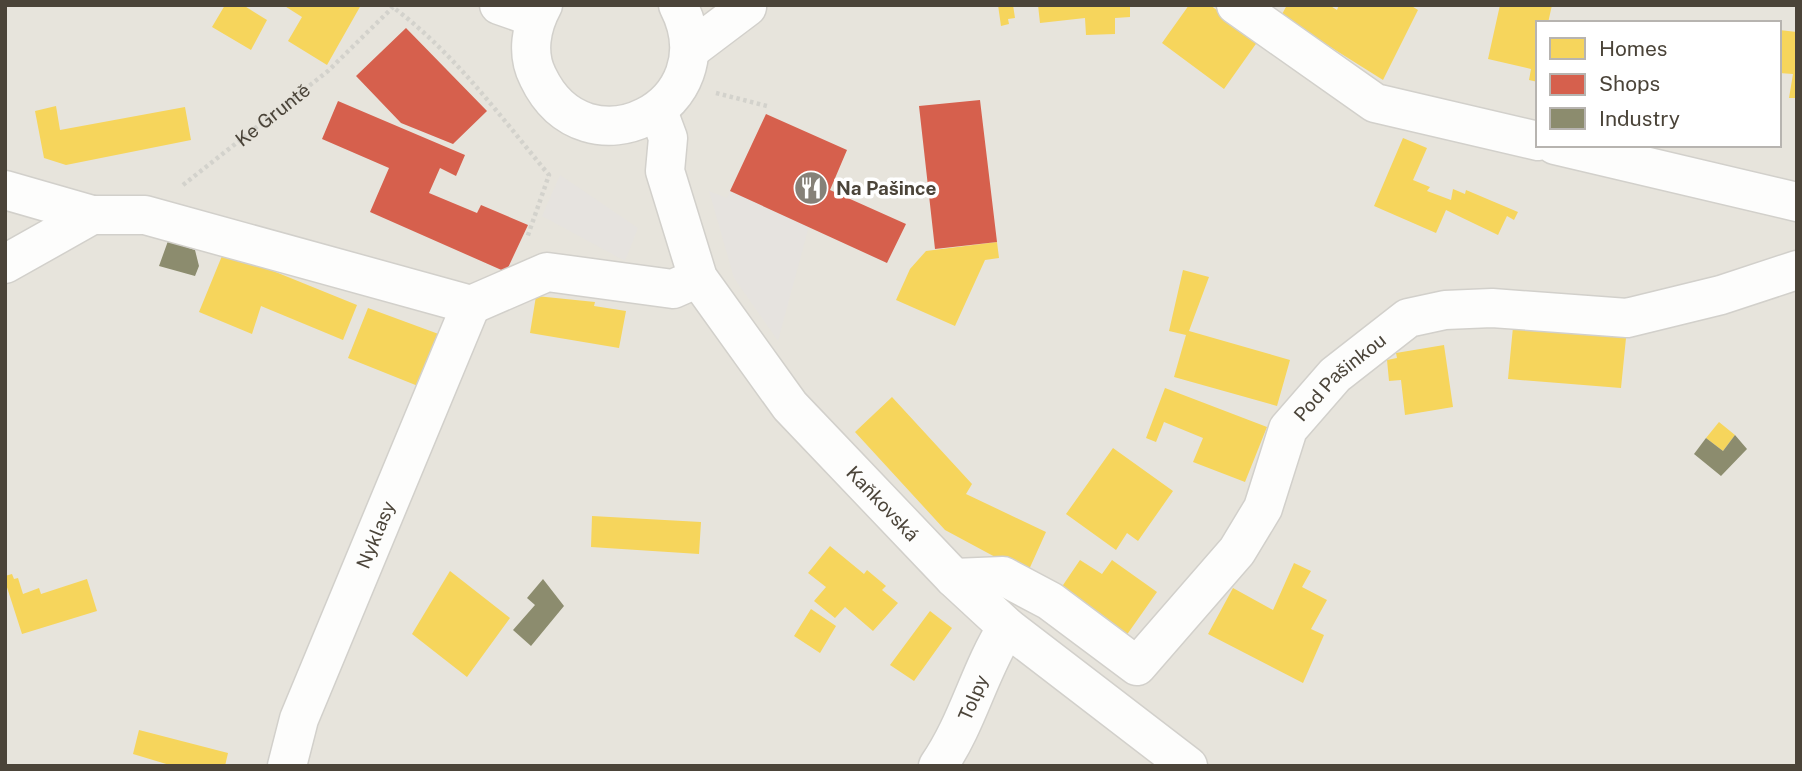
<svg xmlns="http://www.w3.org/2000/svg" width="1802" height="771" font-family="'Public Sans',sans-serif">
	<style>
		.residential { fill: #e7e4dc; fill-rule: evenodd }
		.parking { fill: #e6e3df }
		.homes { fill: #f6d55c }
		.shops { fill: #d6604d }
		.industry { fill: #8c8c6e }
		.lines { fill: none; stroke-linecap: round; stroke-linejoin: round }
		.minor-casing { stroke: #d2d0cb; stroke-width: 41 }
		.path { stroke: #d3d2cc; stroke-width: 4.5; stroke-dasharray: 3.5 3.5; stroke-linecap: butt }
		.minor { stroke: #fdfdfc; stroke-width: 38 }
		.labels { text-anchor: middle; stroke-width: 7; stroke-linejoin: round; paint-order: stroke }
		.street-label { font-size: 19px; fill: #4b4439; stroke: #fff }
		.poi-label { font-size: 19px; font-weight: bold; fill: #4b4439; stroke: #fff; text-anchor: start }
	</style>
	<rect width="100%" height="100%" fill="#f4f2ee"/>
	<!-- residential -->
	<path class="residential" d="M 5,5 L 1797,5 L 1797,766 L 5,766 ZM 1538,23 L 1779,23 L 1779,145 L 1538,145 Z"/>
	<!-- parking -->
	<path class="parking" d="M 560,175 L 638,228 L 625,261 L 542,216 Z
		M 709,191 L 727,198 L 730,191 L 809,226 L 778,341 L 734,278 Z"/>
	<!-- homes -->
	<path class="homes" d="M 225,5 L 243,5 L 267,20 L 251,50 L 212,27 Z
		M 283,5 L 361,5 L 327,65 L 288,41 L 302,17 Z
		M 998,5 L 1013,5 L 1015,18 L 1008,19 L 1009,24 L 1001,26 Z
		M 1038,5 L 1130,5 L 1130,17 L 1115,18 L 1115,34 L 1086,35 L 1085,18 L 1040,23 Z
		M 1189,5 L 1210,5 L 1258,41 L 1224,89 L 1162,43 Z
		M 1287,5 L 1329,5 L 1337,10 L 1339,5 L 1410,5 L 1418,10 L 1383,80 L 1281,16 Z
		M 1500,5 L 1552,5 L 1548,23 L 1538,23 L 1538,82 L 1529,80 L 1531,69 L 1488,59 Z
		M 1779,30 L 1797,32 L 1797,98 L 1789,98 L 1793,74 L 1779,73 Z
		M 56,106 L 60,130 L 185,107 L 191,140 L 66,165 L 44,158 L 35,111 Z
		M 1403,138 L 1427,148 L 1413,180 L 1430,187 L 1427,191 L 1451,200 L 1453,189 L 1465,194 L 1466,190 L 1518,212 L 1514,220 L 1507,216 L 1498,235 L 1446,210 L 1436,233 L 1374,206 Z
		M 997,242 L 999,258 L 985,260 L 955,326 L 896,300 L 910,269 L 926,251 Z
		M 224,251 L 357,305 L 343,340 L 261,306 L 252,334 L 199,312 Z
		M 1183,270 L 1209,277 L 1189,331 L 1290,360 L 1277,406 L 1174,377 L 1186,335 L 1169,331 Z
		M 536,296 L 595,302 L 594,306 L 626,311 L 619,348 L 530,333 Z
		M 368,308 L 444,336 L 423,388 L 348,358 Z
		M 1513,327 L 1626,338 L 1621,388 L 1508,379 Z
		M 1444,345 L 1453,407 L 1405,415 L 1401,380 L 1389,381 L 1387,360 L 1397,358 L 1396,353 Z
		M 1165,388 L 1267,427 L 1245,482 L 1193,462 L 1203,438 L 1164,422 L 1156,442 L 1146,438 Z
		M 892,397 L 972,484 L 966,494 L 1046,532 L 1027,574 L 945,530 L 855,432 Z
		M 1719,422 L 1735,435 L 1723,451 L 1706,438 Z
		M 1113,448 L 1173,491 L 1138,541 L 1127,533 L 1116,550 L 1066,514 Z
		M 592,516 L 701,522 L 699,554 L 591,547 Z
		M 830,546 L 864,574 L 867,570 L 886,586 L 882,590 L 898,603 L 873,631 L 845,607 L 835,618 L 814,601 L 826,587 L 808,573 Z
		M 1080,560 L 1102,574 L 1112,560 L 1157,592 L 1126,636 L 1059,591 Z
		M 1294,563 L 1311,571 L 1302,587 L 1327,600 L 1311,629 L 1324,635 L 1303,683 L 1208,634 L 1233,588 L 1273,610 Z
		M 450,571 L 510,618 L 467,677 L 412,634 Z
		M 12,574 L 14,579 L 18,578 L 23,594 L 39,588 L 41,594 L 87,579 L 97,611 L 22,634 L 5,581 L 5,576 Z
		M 811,609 L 836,626 L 820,653 L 794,636 Z
		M 930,611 L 952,628 L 914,681 L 890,665 Z
		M 139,730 L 228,753 L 225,766 L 173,766 L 133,754 Z"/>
	<!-- shops -->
	<path class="shops" d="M 406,28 L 487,111 L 453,144 L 401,123 L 356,76 Z
		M 980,100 L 997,242 L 935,249 L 919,106 Z
		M 338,101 L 465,155 L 456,176 L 440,168 L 429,193 L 477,213 L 481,205 L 528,225 L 506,272 L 370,212 L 389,168 L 322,139 Z
		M 766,114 L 847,150 L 830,190 L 906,224 L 887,263 L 730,191 Z"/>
	<!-- industry -->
	<path class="industry" d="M 168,241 L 195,250 L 199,266 L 195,276 L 159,266 Z
		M 1735,435 L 1747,449 L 1721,476 L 1694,454 L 1706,438 L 1723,451 Z
		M 543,579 L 564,606 L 531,646 L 513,630 L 535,605 L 527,598 Z"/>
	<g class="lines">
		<!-- minor casing -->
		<g class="minor-casing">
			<g id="minor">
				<path d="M 499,5 L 536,18"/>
				<path d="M 543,5 C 531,27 526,54 538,77 C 586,178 730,106 678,5"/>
				<path d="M 1236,5 L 1375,103 L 1538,141"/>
				<path d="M 690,50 L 747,7"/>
				<path id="s2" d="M 658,111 L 668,138 L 665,171 L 698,278 L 790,406 L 954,578 L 1007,627 L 1188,766"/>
				<path d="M 1555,145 L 1797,202"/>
				<path d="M 5,190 L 92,215"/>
				<path d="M 5,264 L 92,215 L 145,215 L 471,305 L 547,272 L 673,289 L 698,278"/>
				<path id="s3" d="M 954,578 L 1003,576 L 1050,601 L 1137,666 L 1237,551 L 1263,508 L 1288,429 L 1335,375 L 1408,318 L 1445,310 L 1492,308 L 1627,318 L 1721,295 L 1797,270"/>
				<path id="s4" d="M 287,766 L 299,719 L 471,305"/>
				<path id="s5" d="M 938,766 C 968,723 979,671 1007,627"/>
			</g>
		</g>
		<!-- path -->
		<g class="path">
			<path d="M 390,5 C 453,51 500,116 549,175 L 527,238"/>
			<path d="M 716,93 L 767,106"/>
			<path id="s1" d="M 183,185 L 328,71 L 393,7"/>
		</g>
		<!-- minor -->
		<use href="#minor" class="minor"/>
	</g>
	<!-- icons -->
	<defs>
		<g id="restaurant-disc" transform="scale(1.75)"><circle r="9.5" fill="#868178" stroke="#fff"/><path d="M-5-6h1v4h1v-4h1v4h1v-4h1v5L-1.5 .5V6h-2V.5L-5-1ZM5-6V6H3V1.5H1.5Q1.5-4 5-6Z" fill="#fff"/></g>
	</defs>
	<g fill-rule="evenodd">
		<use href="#restaurant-disc" x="811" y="188"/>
	</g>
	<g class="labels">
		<!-- street labels -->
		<g class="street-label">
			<text dy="7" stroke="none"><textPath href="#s1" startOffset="114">Ke Gruntě</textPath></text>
			<text dy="7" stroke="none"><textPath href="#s3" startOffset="570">Pod Pašinkou</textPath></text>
			<text dy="7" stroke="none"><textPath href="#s2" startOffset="466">Kaňkovská</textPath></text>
			<text dy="7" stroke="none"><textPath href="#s4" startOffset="248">Nyklasy</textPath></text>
			<text dy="7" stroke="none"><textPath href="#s5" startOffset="77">Tolpy</textPath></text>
		</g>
		<!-- poi labels -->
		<g class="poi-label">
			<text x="836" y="195">Na Pašince</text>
		</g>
	</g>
	<!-- border -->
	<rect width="1802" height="771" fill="none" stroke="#4b4439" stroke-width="14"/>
	<!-- legend -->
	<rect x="1536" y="21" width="245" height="126" fill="#ffffff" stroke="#b7b4b0" stroke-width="2"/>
	<rect x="1550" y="38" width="35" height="21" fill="#f6d55c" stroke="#b7b4b0" stroke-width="2"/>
	<text x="1599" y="56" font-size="21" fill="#4b4439">Homes</text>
	<rect x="1550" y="74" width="35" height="21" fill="#d6604d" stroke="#b7b4b0" stroke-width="2"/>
	<text x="1599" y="91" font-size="21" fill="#4b4439">Shops</text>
	<rect x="1550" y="108" width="35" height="21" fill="#8c8c6e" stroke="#b7b4b0" stroke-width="2"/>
	<text x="1599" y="126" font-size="21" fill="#4b4439">Industry</text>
</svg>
